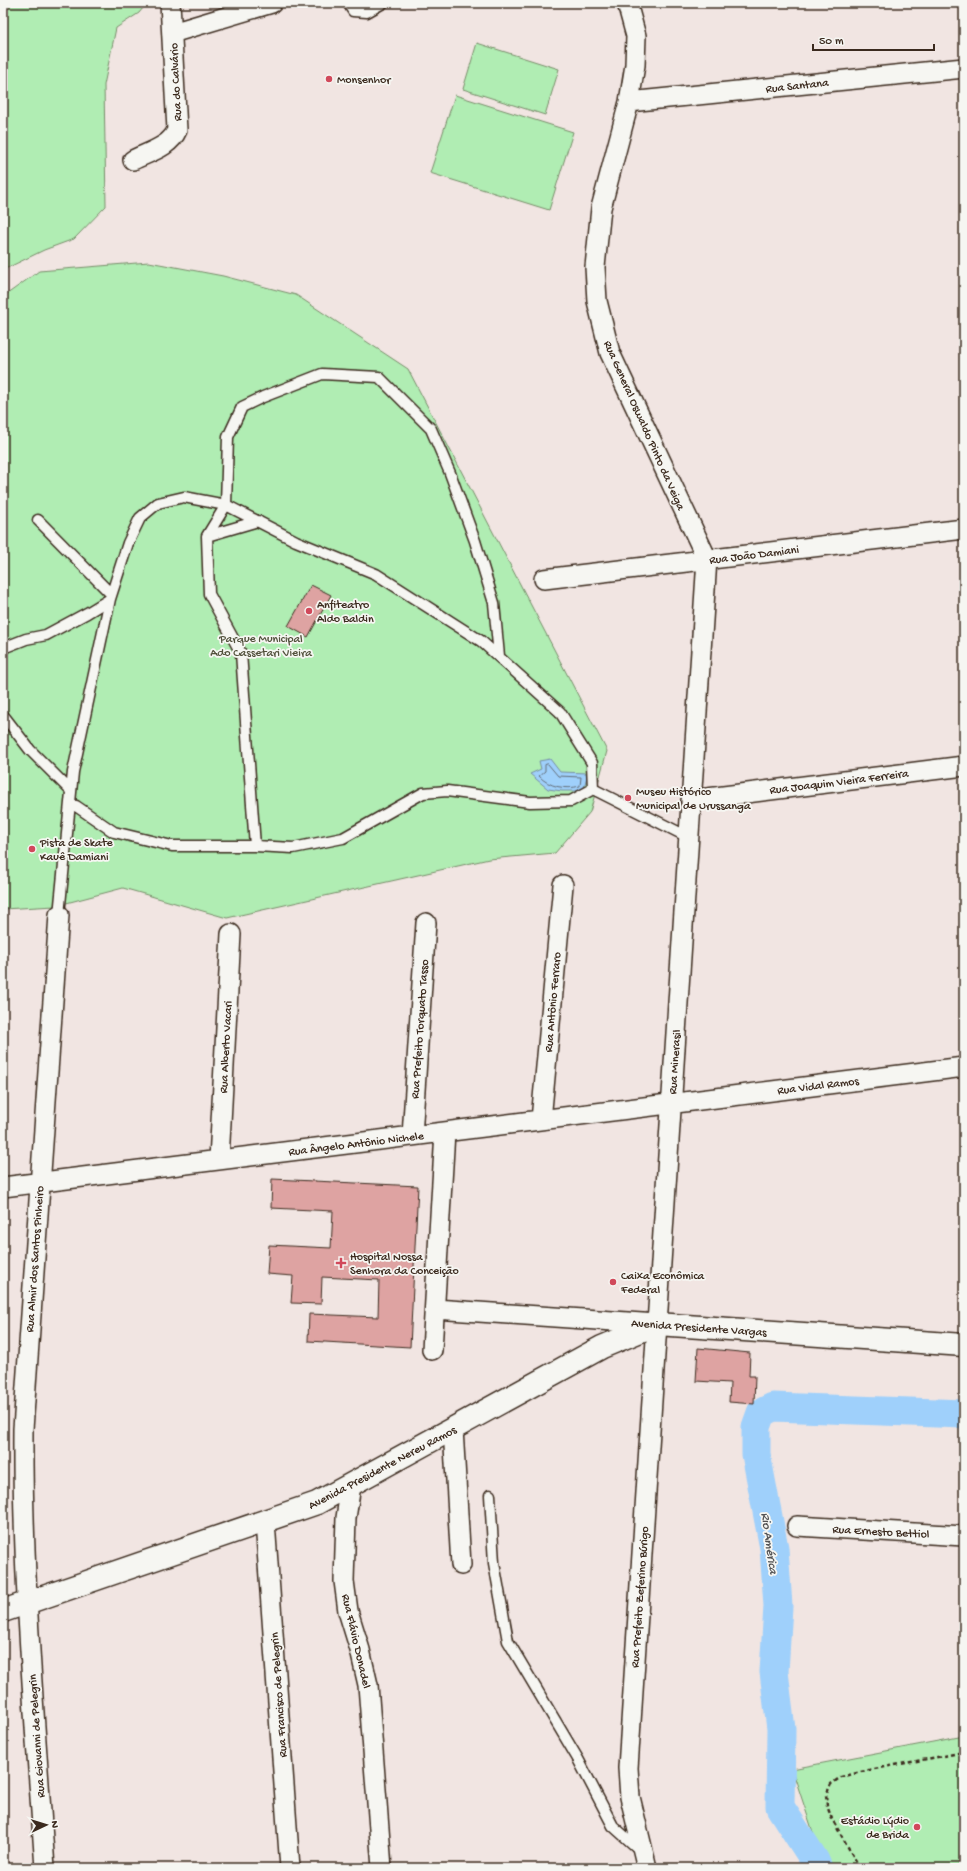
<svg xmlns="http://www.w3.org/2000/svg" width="967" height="1871" font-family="'Gochi Hand',sans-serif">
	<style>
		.green { fill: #b0edb3; stroke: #768c68 }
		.water { fill: #9fd0fb; stroke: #778ea3 }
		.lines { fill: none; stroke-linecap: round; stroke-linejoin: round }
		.shore { stroke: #636c76; stroke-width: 1 }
		.river { stroke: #9fd0fb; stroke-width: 29 }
		.building { fill: #dea3a2; stroke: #3b2a1e }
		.service-casing { stroke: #3b2a1e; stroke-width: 13 }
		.minor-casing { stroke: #3b2a1e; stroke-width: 22 }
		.tertiary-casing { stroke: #3b2a1e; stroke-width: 25 }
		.path { stroke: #3b2a1e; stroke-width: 2.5; stroke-dasharray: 4 3; stroke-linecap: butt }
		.service { stroke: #f6f6f2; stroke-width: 10 }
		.minor { stroke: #f6f6f2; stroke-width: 19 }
		.tertiary { stroke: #f6f6f2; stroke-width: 22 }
		.poi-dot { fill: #d1495b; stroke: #f6f6f2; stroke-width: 1.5 }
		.labels { text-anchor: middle; stroke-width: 3.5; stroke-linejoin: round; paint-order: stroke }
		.poi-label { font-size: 12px; fill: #3b2a1e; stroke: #f6f6f2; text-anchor: start }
		.street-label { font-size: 12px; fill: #3b2a1e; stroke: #f6f6f2 }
		.park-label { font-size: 12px; fill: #52513c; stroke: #f6f6f2 }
		.water-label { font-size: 13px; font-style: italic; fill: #545455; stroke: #f6f6f2 }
	</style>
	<rect width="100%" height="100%" fill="#f1e5e2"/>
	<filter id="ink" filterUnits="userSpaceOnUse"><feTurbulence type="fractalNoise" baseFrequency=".025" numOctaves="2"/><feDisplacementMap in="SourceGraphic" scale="8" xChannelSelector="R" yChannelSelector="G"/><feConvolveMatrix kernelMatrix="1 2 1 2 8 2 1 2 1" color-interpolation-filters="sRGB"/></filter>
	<g filter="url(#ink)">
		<!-- green -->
		<path class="green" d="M 3,3 L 147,3 L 139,13 L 116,28 L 104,85 L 106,206 L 74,239 L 44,250 L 3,270 Z
			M 477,43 L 559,69 L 545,115 L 463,89 Z
			M 455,95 L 573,132 L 549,210 L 430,173 Z
			M 149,262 L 223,276 L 296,295 L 408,369 L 607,751 L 590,812 L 555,853 L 489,859 L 227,918 L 123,888 L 55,906 L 3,909 L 3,297 L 39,271 Z
			M 964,1736 L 964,1868 L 825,1868 L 792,1769 Z"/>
		<!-- water -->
		<path class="water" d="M 550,759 L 560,772 L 588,773 L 583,791 L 562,791 L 548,789 L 530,774 L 541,769 L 539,761 Z"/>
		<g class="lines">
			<!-- shore -->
			<path class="shore" d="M 548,764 L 558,776 L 581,777 L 580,786 C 566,790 549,787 539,776 L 545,771 L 545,765 Z"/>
			<!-- river -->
			<path class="river" d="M 818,1868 L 815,1861 L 780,1807 L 781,1729 L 774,1672 L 778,1606 L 774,1548 L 756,1454 L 756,1427 L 761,1413 L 773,1407 L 964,1414"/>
		</g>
		<!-- building -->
		<path class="building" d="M 311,585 L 331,595 L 308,637 L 288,626 Z
			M 272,1179 L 418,1186 L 410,1347 L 308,1341 L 309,1314 L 378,1317 L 379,1280 L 322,1277 L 321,1304 L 291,1303 L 293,1276 L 267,1274 L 269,1245 L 331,1248 L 333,1211 L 271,1208 Z
			M 698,1348 L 750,1353 L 749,1376 L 755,1376 L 754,1404 L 729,1402 L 730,1383 L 696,1381 Z"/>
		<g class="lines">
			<!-- service casing -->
			<g class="service-casing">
				<path id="service" d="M 348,3 L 353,11 L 367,12 L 383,3
					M 38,520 L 111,594
					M 207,536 L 258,521
					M 3,648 L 26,639 L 46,635 L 87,613 L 110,599
					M 3,715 L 30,750 L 71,791
					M 70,804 L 76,806 L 114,832 L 172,846 L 255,846 L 293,848 L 343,838 L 423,793 L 447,791 L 530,802 L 571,801 L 593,789
					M 255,846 L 241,653 L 209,594 L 207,536 L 226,505 L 228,437 L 242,407 L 263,397 L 322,374 L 379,377 L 431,429 L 450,473 L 475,541 L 494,603 L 499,656
					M 59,915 L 73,772 L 110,599 L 128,543 L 140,518 L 158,503 L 184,497 L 226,505 L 296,541 L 376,574 L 481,641 L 560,712 L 592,763 L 593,789 L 688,837
					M 490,1495 L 494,1563 L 508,1641 L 578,1759 L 613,1826 L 641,1851"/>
			</g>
			<!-- minor casing -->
			<g class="minor-casing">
				<path id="minor" d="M 627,3 L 636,36 L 635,65 L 629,102 L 601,208 L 595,267 L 597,301 L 610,353 L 707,559 L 628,1768 L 630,1797 L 647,1868
					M 172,33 L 272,3
					M 629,102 L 964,68
					M 133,160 C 149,152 170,147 177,130 L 170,3
					M 544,579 L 964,529
					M 691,800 L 964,766
					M 541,1120 L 563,885
					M 412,1136 L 426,923
					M 219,1160 L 231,934
					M 3,1187 L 964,1067
					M 435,1309 L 657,1324
					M 432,1350 L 445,1132
					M 453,1429 L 461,1565
					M 351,1485 L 346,1518 L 344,1581 L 348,1611 L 360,1650 L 368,1685 L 382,1868
					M 265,1522 L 290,1868
					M 797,1526 L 964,1536
					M 45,1868 C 35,1722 22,1576 23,1429 L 59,915"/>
			</g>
			<!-- tertiary casing -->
			<g class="tertiary-casing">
				<path id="tertiary" d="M 3,1611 L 317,1503 L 602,1347 L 657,1324 L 964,1345"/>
			</g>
			<!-- path -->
			<path class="path" d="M 860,1868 L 832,1819 L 827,1806 L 826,1795 L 831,1784 L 841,1777 L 869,1770 L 964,1752"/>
			<!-- service -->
			<use href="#service" class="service"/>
			<!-- minor -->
			<use href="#minor" class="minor"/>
			<!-- tertiary -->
			<use href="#tertiary" class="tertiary"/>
		</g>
	</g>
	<!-- markers -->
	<g class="poi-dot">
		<circle cx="329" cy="79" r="4"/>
		<circle cx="309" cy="611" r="4"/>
		<circle cx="628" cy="798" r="4"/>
		<circle cx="32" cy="849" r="4"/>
		<path d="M339 1257h4v4h4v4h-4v4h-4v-4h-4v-4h4z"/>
		<circle cx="613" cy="1282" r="4"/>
		<circle cx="917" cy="1827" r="4"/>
	</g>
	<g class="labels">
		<!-- poi labels -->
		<g class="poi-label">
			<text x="337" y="83">Monsenhor</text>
			<text x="317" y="608">Anfiteatro<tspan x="317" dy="14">Aldo Baldin</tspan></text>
			<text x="636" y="795">Museu Histórico<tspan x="636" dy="14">Municipal de Urussanga</tspan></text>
			<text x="40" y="846">Pista de Skate<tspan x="40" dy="14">Kauê Damiani</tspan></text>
			<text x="350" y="1260">Hospital Nossa<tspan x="350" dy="14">Senhora da Conceição</tspan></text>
			<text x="621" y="1279">Caixa Econômica<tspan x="621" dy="14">Federal</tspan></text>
			<text x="909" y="1824" text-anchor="end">Estádio Lýdio<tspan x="909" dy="14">de Brida</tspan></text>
		</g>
		<!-- street labels -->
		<g class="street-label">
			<text transform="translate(175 82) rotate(-93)" y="4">Rua do Calvário</text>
			<text transform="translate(797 85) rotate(-6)" y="4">Rua Santana</text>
			<text transform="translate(645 425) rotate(66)" y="4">Rua General Oswaldo Pinto da Veiga</text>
			<text transform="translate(754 554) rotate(-7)" y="4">Rua João Damiani</text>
			<text transform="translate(839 781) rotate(-7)" y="4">Rua Joaquim Vieira Ferreira</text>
			<text transform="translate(552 1002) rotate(-85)" y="4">Rua Antônio Ferraro</text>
			<text transform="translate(419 1029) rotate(-86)" y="4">Rua Prefeito Torquato Tasso</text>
			<text transform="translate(225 1047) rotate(-87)" y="4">Rua Alberto Vacari</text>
			<text transform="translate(674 1062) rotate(-86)" y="4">Rua Minerasil</text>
			<text transform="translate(818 1085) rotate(-7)" y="4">Rua Vidal Ramos</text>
			<text transform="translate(356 1143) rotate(-7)" y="4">Rua Ângelo Antônio Nichele</text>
			<text transform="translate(34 1259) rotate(-86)" y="4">Rua Almir dos Santos Pinheiro</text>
			<text transform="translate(699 1327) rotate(4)" y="4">Avenida Presidente Vargas</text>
			<text transform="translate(382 1467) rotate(-28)" y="4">Avenida Presidente Nereu Ramos</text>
			<text transform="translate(881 1531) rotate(3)" y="4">Rua Ernesto Bettiol</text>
			<text transform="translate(639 1597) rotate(-86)" y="4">Rua Prefeito Zeferino Búrigo</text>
			<text transform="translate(357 1641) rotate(77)" y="4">Rua Flávio Donadel</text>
			<text transform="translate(278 1695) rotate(-94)" y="4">Rua Francisco de Pelegrin</text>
			<text transform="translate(36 1736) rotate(-94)" y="4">Rua Giovanni de Pelegrin</text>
		</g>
		<!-- park labels -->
		<g class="park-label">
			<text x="261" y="642">Parque Municipal<tspan x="261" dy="14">Ado Cassetari Vieira</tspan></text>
		</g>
		<!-- water labels -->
		<g class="water-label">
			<text transform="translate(771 1543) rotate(82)" y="5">Rio América</text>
		</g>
	</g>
	<!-- margin -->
	<rect width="967" height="1871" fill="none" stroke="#f6f6f2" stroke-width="16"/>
	<rect x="8" y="8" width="951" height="1855" fill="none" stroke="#3b2a1e" stroke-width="1.5" filter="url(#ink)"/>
	<!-- north arrow -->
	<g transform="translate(46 1825) rotate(86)" stroke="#f6f6f2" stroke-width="3" paint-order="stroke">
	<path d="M0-3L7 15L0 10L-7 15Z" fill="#3b2a1e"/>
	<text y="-6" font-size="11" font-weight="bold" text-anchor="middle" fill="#3b2a1e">N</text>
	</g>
	<!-- scale -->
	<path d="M813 44v6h121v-6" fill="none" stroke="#3b2a1e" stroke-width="2"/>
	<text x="819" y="44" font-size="12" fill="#3b2a1e" stroke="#f6f6f2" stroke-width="3" paint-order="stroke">50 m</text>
</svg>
